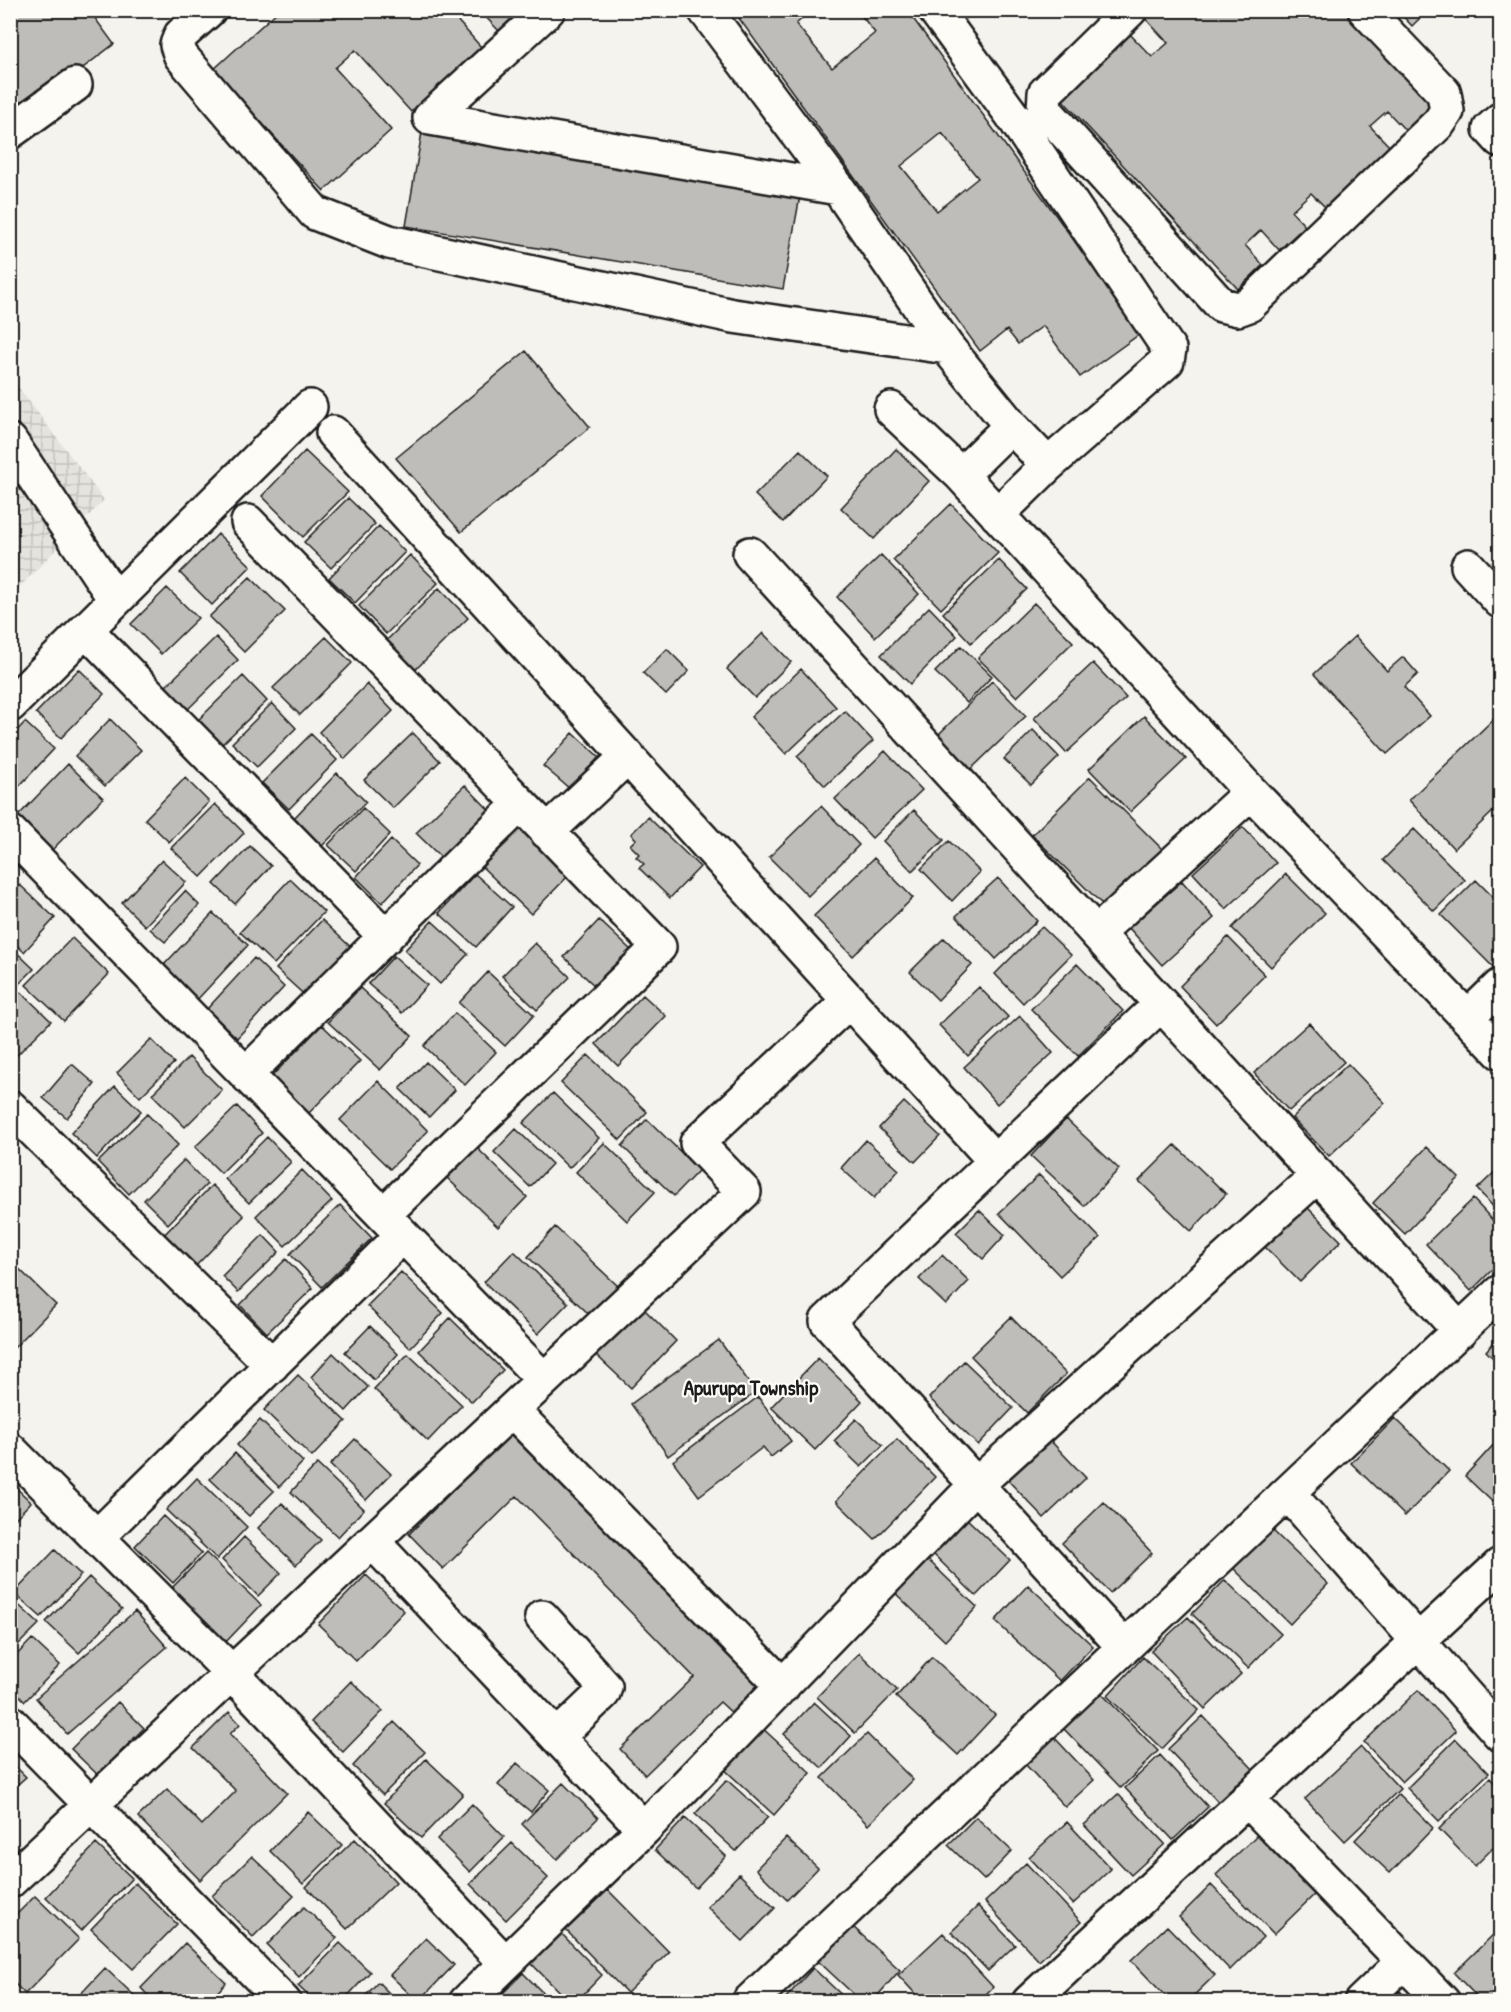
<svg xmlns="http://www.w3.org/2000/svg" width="1511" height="2012" font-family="'Patrick Hand',sans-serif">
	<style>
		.industrial { fill: url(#industrial-grid) }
		.building { fill: #bebdba; stroke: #1c1c1c; stroke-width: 1.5; fill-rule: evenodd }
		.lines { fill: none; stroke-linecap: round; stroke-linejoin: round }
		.minor-casing { stroke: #1c1c1c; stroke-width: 38 }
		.minor { stroke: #fdfcf7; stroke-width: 33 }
		.labels { text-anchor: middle; stroke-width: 4.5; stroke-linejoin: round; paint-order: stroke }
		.neighbourhood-label { font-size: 21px; font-weight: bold; fill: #1c1c1c; stroke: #fdfcf7 }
	</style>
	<defs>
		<pattern id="industrial-grid" width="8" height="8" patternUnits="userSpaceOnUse" patternTransform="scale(1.5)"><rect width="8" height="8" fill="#e4e3de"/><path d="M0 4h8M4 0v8" fill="none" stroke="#c3c2be"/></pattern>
	</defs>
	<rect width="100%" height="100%" fill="#f4f3ee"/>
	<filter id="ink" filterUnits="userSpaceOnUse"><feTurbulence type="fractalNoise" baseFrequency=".0167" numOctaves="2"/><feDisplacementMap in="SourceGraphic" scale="12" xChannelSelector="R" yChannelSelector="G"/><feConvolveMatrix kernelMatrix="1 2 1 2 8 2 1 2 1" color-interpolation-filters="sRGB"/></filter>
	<g filter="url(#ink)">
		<!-- industrial -->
		<path class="industrial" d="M 10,376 L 104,500 L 11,596 L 10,596 Z"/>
		<!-- building -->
		<path class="building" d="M 10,10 L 89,10 L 114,44 L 10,124 Z
			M 279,10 L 448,10 L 481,47 L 411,112 L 355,50 L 335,68 L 391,130 L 324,191 L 213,70 Z
			M 479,10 L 521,10 L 499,31 Z
			M 733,10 L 812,10 L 796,24 L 832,68 L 875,33 L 857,10 L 907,10 L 1141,333 L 1080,377 L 1043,326 L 1018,344 L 1007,330 L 980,351 ZM 942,133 L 978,178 L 937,211 L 901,166 Z
			M 1149,10 L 1347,10 L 1435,105 L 1406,131 L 1387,111 L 1370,126 L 1390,147 L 1325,207 L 1311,193 L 1291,211 L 1305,226 L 1279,250 L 1261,230 L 1245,245 L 1263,265 L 1238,289 L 1058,95 L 1127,31 L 1152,57 L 1168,43 L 1143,16 Z
			M 1397,10 L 1428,10 L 1412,26 Z
			M 422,132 L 800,196 L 783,289 L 406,226 Z
			M 526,351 L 590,427 L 461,532 L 396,458 Z
			M 896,449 L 929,481 L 874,539 L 841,508 Z
			M 800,450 L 827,476 L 783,522 L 755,495 Z
			M 305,451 L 348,492 L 303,537 L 262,496 Z
			M 348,498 L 375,524 L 331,568 L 304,542 Z
			M 951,504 L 998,553 L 941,609 L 893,560 Z
			M 379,526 L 405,552 L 355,603 L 329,578 Z
			M 218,534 L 251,566 L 212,605 L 180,573 Z
			M 410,555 L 438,583 L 386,634 L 359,606 Z
			M 881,555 L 919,594 L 875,637 L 837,597 Z
			M 999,560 L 1027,589 L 971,643 L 943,613 Z
			M 250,577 L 285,611 L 244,652 L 209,617 Z
			M 167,588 L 198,618 L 161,654 L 131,624 Z
			M 439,588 L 468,618 L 415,670 L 386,641 Z
			M 1034,603 L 1073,642 L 1017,697 L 978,658 Z
			M 929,607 L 957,636 L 910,684 L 881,655 Z
			M 763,633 L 791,662 L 755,698 L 727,669 Z
			M 1355,636 L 1387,671 L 1403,657 L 1418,674 L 1404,687 L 1430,716 L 1387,754 L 1314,674 Z
			M 216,637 L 238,660 L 187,710 L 165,687 Z
			M 326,637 L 352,663 L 300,715 L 273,688 Z
			M 961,646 L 992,676 L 967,703 L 935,672 Z
			M 667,649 L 689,671 L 666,695 L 643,673 Z
			M 1093,663 L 1126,698 L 1066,753 L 1034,718 Z
			M 79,669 L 104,694 L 61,738 L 36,713 Z
			M 801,669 L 836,707 L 786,754 L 751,717 Z
			M 243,676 L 267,701 L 216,750 L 193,725 Z
			M 992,681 L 1026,716 L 970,770 L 937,736 Z
			M 367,684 L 393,711 L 345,759 L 319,732 Z
			M 272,703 L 296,728 L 257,767 L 232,743 Z
			M 845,711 L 873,741 L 825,786 L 797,756 Z
			M 1500,713 L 1500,805 L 1454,849 L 1409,800 Z
			M 1144,716 L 1186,759 L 1130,812 L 1089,769 Z
			M 110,719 L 141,750 L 105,786 L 75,756 Z
			M 25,722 L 54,749 L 10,796 L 10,738 Z
			M 1033,730 L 1059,757 L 1031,785 L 1004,759 Z
			M 413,733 L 440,761 L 393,808 L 364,780 Z
			M 573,733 L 599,757 L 570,789 L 543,766 Z
			M 311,734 L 337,760 L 289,809 L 262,783 Z
			M 885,751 L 922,790 L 872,838 L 835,799 Z
			M 68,764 L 103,798 L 51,851 L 17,817 Z
			M 337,773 L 366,802 L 322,846 L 294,818 Z
			M 1090,777 L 1166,853 L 1109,911 L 1032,835 Z
			M 185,778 L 209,802 L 169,842 L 145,819 Z
			M 465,785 L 497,818 L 450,866 L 416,833 Z
			M 215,804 L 244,833 L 201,877 L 171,848 Z
			M 821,806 L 859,845 L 808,896 L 769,857 Z
			M 363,808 L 390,834 L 356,871 L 328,845 Z
			M 914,810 L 944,840 L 912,871 L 883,841 Z
			M 648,817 L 700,867 L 670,898 L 639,868 L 644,864 L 636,857 L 639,854 L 630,845 L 636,839 L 631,834 Z
			M 516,825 L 569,875 L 531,914 L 478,863 Z
			M 1243,827 L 1276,863 L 1226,909 L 1193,873 Z
			M 1414,829 L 1465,880 L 1434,911 L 1383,860 Z
			M 391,840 L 417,865 L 382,903 L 356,877 Z
			M 949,841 L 980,872 L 952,901 L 921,869 Z
			M 250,846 L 271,866 L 235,904 L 214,884 Z
			M 874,858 L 913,898 L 853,956 L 814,916 Z
			M 162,860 L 186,882 L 145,926 L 122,903 Z
			M 475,874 L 512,907 L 476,947 L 439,913 Z
			M 1286,874 L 1325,913 L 1271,967 L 1232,928 Z
			M 998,878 L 1037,921 L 996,959 L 956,916 Z
			M 290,879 L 324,912 L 274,964 L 240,932 Z
			M 1476,880 L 1500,904 L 1500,970 L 1498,972 L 1441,915 Z
			M 1182,881 L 1214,918 L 1162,965 L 1129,928 Z
			M 20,885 L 55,918 L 24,952 L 10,939 L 10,896 Z
			M 185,891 L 199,905 L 165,942 L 150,929 Z
			M 213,913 L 248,945 L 195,1002 L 160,969 Z
			M 322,920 L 358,954 L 312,1002 L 276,969 Z
			M 599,920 L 633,952 L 598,989 L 564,957 Z
			M 432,921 L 468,954 L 440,984 L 405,950 Z
			M 1042,927 L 1071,955 L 1023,1003 L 995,974 Z
			M 1228,937 L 1265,975 L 1216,1024 L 1180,986 Z
			M 72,938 L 109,974 L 64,1021 L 26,985 Z
			M 944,938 L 972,965 L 938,1000 L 910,972 Z
			M 535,943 L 570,977 L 537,1010 L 502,976 Z
			M 10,946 L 34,969 L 10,993 Z
			M 394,956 L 427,985 L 402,1013 L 368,984 Z
			M 254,958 L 284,987 L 237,1038 L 207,1009 Z
			M 1077,964 L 1123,1011 L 1078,1056 L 1031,1009 Z
			M 488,972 L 534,1015 L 505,1046 L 459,1003 Z
			M 979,987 L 1008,1017 L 968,1056 L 939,1025 Z
			M 360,988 L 412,1036 L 380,1070 L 328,1022 Z
			M 21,992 L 51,1021 L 10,1062 L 10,1002 Z
			M 643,995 L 666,1016 L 618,1066 L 596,1044 Z
			M 455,1013 L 496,1052 L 465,1085 L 424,1046 Z
			M 1020,1016 L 1053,1053 L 997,1104 L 964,1067 Z
			M 1309,1023 L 1344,1062 L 1289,1111 L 1254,1073 Z
			M 322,1025 L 360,1061 L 307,1115 L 270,1078 Z
			M 151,1039 L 174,1063 L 140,1097 L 117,1073 Z
			M 588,1055 L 647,1112 L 620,1140 L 561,1083 Z
			M 189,1057 L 222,1090 L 185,1127 L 152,1094 Z
			M 426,1062 L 455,1090 L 429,1117 L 400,1089 Z
			M 72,1064 L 95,1084 L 67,1118 L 43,1098 Z
			M 1348,1064 L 1385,1103 L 1329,1156 L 1292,1118 Z
			M 378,1081 L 428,1131 L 390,1169 L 340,1120 Z
			M 115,1086 L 141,1111 L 97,1158 L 71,1133 Z
			M 553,1093 L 599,1138 L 569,1168 L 523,1123 Z
			M 904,1102 L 940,1136 L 915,1162 L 879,1128 Z
			M 237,1106 L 262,1133 L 221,1173 L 195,1147 Z
			M 147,1114 L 178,1145 L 129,1194 L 98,1162 Z
			M 647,1119 L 699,1170 L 674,1196 L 622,1146 Z
			M 1066,1119 L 1119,1169 L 1084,1206 L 1031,1156 Z
			M 516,1129 L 552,1164 L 530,1187 L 494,1152 Z
			M 267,1137 L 291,1162 L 249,1203 L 225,1179 Z
			M 866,1140 L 899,1170 L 874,1198 L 841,1168 Z
			M 604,1143 L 655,1192 L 627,1221 L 576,1172 Z
			M 474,1145 L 527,1197 L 498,1227 L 445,1176 Z
			M 1175,1145 L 1226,1194 L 1191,1231 L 1139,1181 Z
			M 1427,1147 L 1459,1178 L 1405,1234 L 1373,1203 Z
			M 184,1160 L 207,1184 L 168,1224 L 144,1200 Z
			M 1500,1167 L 1500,1214 L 1477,1189 Z
			M 302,1170 L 332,1201 L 285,1246 L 256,1216 Z
			M 1039,1175 L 1100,1238 L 1060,1276 L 999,1213 Z
			M 212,1185 L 244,1216 L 192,1270 L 160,1239 Z
			M 1299,1199 L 1341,1241 L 1300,1282 L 1258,1240 Z
			M 1473,1199 L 1500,1228 L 1500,1262 L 1471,1291 L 1426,1244 Z
			M 340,1205 L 372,1238 L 322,1287 L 290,1254 Z
			M 979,1210 L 1005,1235 L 983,1259 L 956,1233 Z
			M 555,1227 L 618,1286 L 590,1315 L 528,1257 Z
			M 263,1235 L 279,1252 L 238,1292 L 222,1276 Z
			M 514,1251 L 568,1303 L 538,1334 L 484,1282 Z
			M 942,1255 L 969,1281 L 946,1305 L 919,1279 Z
			M 286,1259 L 313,1288 L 267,1333 L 240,1305 Z
			M 10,1260 L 56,1305 L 10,1352 Z
			M 401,1272 L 443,1313 L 410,1348 L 367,1306 Z
			M 639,1304 L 676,1341 L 631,1388 L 593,1352 Z
			M 1011,1317 L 1066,1374 L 1027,1413 L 971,1356 Z
			M 450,1318 L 503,1370 L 472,1402 L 419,1351 Z
			M 370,1326 L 398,1354 L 374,1380 L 345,1352 Z
			M 1500,1336 L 1500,1365 L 1486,1351 Z
			M 719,1340 L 756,1392 L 668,1456 L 631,1404 Z
			M 333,1353 L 368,1387 L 346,1411 L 311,1377 Z
			M 408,1354 L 462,1405 L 428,1441 L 374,1389 Z
			M 818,1358 L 862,1401 L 815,1450 L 771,1407 Z
			M 964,1361 L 1013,1408 L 978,1445 L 929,1398 Z
			M 298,1375 L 346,1421 L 312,1457 L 264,1410 Z
			M 758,1397 L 791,1441 L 771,1457 L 763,1447 L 699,1496 L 673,1461 Z
			M 1395,1418 L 1449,1471 L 1405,1516 L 1351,1463 Z
			M 856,1419 L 883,1445 L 861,1467 L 834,1441 Z
			M 260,1420 L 303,1462 L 279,1487 L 237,1445 Z
			M 515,1429 L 766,1686 L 735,1716 L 720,1702 L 645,1775 L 620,1749 L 694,1677 L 517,1496 L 443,1569 L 409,1534 Z
			M 1044,1434 L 1086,1478 L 1044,1518 L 1002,1474 Z
			M 355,1439 L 391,1474 L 366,1500 L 330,1465 Z
			M 897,1439 L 935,1477 L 875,1539 L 836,1501 Z
			M 1497,1441 L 1500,1445 L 1500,1509 L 1465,1476 Z
			M 235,1453 L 274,1491 L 249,1516 L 210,1479 Z
			M 317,1464 L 364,1509 L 338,1537 L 291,1492 Z
			M 197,1478 L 247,1527 L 217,1559 L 166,1510 Z
			M 10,1482 L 31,1502 L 10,1524 Z
			M 1104,1502 L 1152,1553 L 1110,1593 L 1062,1543 Z
			M 282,1503 L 321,1540 L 296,1565 L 258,1528 Z
			M 963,1515 L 1010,1560 L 976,1596 L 929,1550 Z
			M 163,1516 L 202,1553 L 173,1583 L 135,1546 Z
			M 1269,1527 L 1328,1584 L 1290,1624 L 1231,1566 Z
			M 244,1537 L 281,1573 L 258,1596 L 222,1560 Z
			M 55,1550 L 81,1575 L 41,1617 L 14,1593 Z
			M 206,1553 L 261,1605 L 224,1644 L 169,1591 Z
			M 924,1556 L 977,1607 L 945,1641 L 892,1590 Z
			M 366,1575 L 404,1611 L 356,1661 L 318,1624 Z
			M 89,1577 L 122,1609 L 79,1653 L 46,1622 Z
			M 1225,1580 L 1281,1634 L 1248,1668 L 1192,1614 Z
			M 1028,1585 L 1093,1646 L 1060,1681 L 995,1621 Z
			M 10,1597 L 39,1624 L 10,1653 Z
			M 135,1611 L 167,1647 L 67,1734 L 36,1698 Z
			M 1188,1617 L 1241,1674 L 1205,1709 L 1151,1651 Z
			M 32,1639 L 60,1665 L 25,1701 L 10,1686 L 10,1662 Z
			M 859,1653 L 897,1690 L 855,1733 L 817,1697 Z
			M 932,1657 L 995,1715 L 958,1755 L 896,1697 Z
			M 1143,1657 L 1199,1710 L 1162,1749 L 1107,1696 Z
			M 351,1681 L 383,1711 L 343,1752 L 311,1722 Z
			M 1418,1690 L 1456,1731 L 1402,1782 L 1364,1742 Z
			M 1100,1692 L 1158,1751 L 1121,1788 L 1063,1728 Z
			M 118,1702 L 144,1728 L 98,1775 L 71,1749 Z
			M 814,1702 L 851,1736 L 822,1768 L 784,1734 Z
			M 229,1712 L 240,1724 L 230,1734 L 287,1793 L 200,1880 L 138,1817 L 167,1789 L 202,1825 L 236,1791 L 193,1748 Z
			M 1203,1716 L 1253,1769 L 1218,1802 L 1168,1749 Z
			M 394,1722 L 425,1752 L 383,1795 L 353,1766 Z
			M 760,1726 L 811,1773 L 774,1815 L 723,1768 Z
			M 867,1734 L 913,1780 L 868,1825 L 822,1778 Z
			M 1054,1737 L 1094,1780 L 1065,1807 L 1025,1764 Z
			M 1456,1739 L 1489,1773 L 1439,1821 L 1407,1788 Z
			M 1361,1747 L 1400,1789 L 1345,1841 L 1305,1799 Z
			M 1160,1755 L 1208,1807 L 1173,1840 L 1125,1788 Z
			M 426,1759 L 463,1794 L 421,1838 L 384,1803 Z
			M 10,1761 L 26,1777 L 10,1791 Z
			M 517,1763 L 549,1790 L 531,1812 L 498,1785 Z
			M 1490,1778 L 1500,1789 L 1500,1841 L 1475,1866 L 1439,1829 Z
			M 727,1780 L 768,1817 L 736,1851 L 695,1814 Z
			M 563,1783 L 598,1818 L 557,1859 L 522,1824 Z
			M 1118,1794 L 1165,1844 L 1131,1875 L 1084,1825 Z
			M 1399,1794 L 1433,1828 L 1390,1873 L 1355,1840 Z
			M 472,1804 L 504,1837 L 470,1872 L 437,1839 Z
			M 308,1812 L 342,1845 L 303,1884 L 270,1851 Z
			M 976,1817 L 1012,1851 L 984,1880 L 948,1845 Z
			M 685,1818 L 726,1856 L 696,1888 L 655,1850 Z
			M 1067,1822 L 1111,1869 L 1073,1904 L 1029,1857 Z
			M 1257,1835 L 1315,1894 L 1274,1934 L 1216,1875 Z
			M 786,1838 L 818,1868 L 787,1900 L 756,1869 Z
			M 355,1839 L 396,1882 L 347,1929 L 306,1887 Z
			M 512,1843 L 548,1878 L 506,1920 L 470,1884 Z
			M 96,1844 L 132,1878 L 81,1931 L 46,1897 Z
			M 252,1856 L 294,1896 L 253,1937 L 212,1896 Z
			M 1026,1863 L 1081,1922 L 1039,1961 L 985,1902 Z
			M 1500,1867 L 1500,1882 L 1493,1875 Z
			M 739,1874 L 775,1908 L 743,1941 L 707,1907 Z
			M 135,1883 L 177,1924 L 133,1969 L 91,1929 Z
			M 1211,1885 L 1263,1937 L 1230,1970 L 1179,1917 Z
			M 608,1890 L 669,1952 L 627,1993 L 566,1930 Z
			M 35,1896 L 79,1939 L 25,1994 L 10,1979 L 10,1921 Z
			M 978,1906 L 1015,1945 L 988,1971 L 951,1932 Z
			M 304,1907 L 337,1938 L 299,1977 L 267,1945 Z
			M 851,1925 L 900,1970 L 872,2002 L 862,2002 L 818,1961 Z
			M 1167,1926 L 1215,1975 L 1187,2002 L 1171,2002 L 1131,1960 Z
			M 1500,1928 L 1500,2002 L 1482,2002 L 1454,1973 Z
			M 558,1930 L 602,1975 L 576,2002 L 569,2002 L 528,1960 Z
			M 943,1933 L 993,1987 L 978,2002 L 923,2002 L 898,1975 Z
			M 426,1938 L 454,1965 L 418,2002 L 390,1975 Z
			M 185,1943 L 226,1983 L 208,2002 L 154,2002 L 141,1988 Z
			M 340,1943 L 370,1972 L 342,2002 L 315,2002 L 298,1986 Z
			M 105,1968 L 141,2002 L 73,2002 Z
			M 813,1968 L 849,2002 L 782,2002 Z
			M 523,1973 L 552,2002 L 494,2002 Z
			M 378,1982 L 398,2002 L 360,2002 Z
			M 1400,1991 L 1411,2002 L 1390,2002 Z"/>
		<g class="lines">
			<!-- minor casing -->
			<g class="minor-casing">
				<path id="minor" d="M 209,10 L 181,35 L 177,45 L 181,56 L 315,213 L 389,242 L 733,316 L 947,347
					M 548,10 L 430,118 L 838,188
					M 705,10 L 838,188 L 947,347 L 1011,426 L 961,475
					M 935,10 L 1012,115 L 1169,349 L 1167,361 L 1048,465 L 1011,426
					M 1130,10 L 1045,93 L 1044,109 L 1221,305 L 1238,309 L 1249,305 L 1439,123 L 1447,111 L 1444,93 L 1365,10
					M 1500,120 L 1490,129 L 1500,140
					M 10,132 L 75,85
					M 891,409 L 961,475 L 1251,792 L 1500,1052
					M 333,433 L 995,1161
					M 10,441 L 115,599
					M 997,515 L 1048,465
					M 248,522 L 659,947 L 384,1214
					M 750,554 L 1460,1331
					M 1468,566 L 1500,601
					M 86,630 L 386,937
					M 10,705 L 310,407
					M 10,832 L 544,1380
					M 547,832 L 628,756
					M 1097,933 L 1251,792
					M 1468,1017 L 1500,986
					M 246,1074 L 520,804
					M 10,1107 L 272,1365
					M 512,1410 L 783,1686
					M 10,1450 L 232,1673 L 505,1963
					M 1288,1493 L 1500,1734
					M 97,1537 L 403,1235
					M 372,1541 L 644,1829
					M 542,1617 L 605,1687 L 603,1693 L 557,1737
					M 1124,1647 L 827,1321 L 1161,1004
					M 10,1722 L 284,2002
					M 1247,1799 L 1443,2002
					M 10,1881 L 744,1192 L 697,1143 L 850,1000
					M 466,2002 L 644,1829 L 976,1485 L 1318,1175
					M 749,2002 L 1500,1292
					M 1029,2002 L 1500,1565
					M 1361,2002 L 1404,1961"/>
			</g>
			<!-- minor -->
			<use href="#minor" class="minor"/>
		</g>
	</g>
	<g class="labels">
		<!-- neighbourhood labels -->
		<g class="neighbourhood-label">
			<text x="751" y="1395">Apurupa Township</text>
		</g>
	</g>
	<!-- margin -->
	<rect width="1511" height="2012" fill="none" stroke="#fdfcf7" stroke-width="36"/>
	<rect x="18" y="18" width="1475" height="1976" fill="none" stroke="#1c1c1c" stroke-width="2" filter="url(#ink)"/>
</svg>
